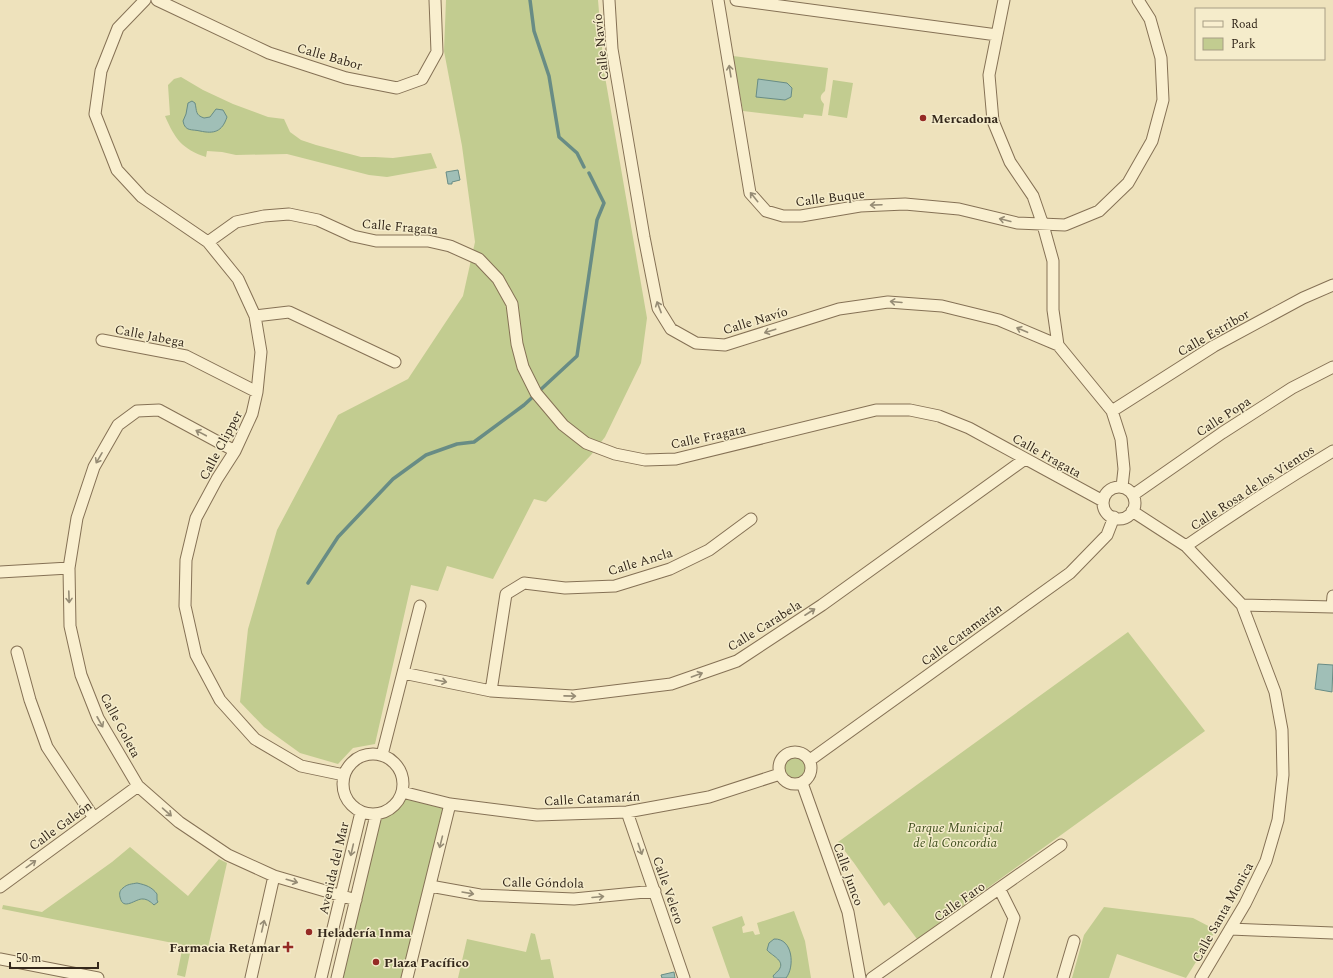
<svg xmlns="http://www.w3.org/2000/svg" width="1333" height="978" font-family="Spectral,serif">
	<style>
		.green { fill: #c2cc90 }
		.water { fill: #a0bfb7; stroke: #688c85 }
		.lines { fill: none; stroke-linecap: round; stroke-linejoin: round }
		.stream { stroke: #688c85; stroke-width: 3.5 }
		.street-casing { stroke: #857155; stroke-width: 13 }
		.street { stroke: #f9efcf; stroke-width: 11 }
		.oneway { stroke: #968c75 }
		.poi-dot { fill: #952a25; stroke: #f5eccb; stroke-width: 1.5 }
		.labels { text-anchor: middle; stroke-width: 3; stroke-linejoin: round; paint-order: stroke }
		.street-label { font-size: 13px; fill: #34281b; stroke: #f5eccb }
		.poi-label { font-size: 13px; font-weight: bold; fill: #34281b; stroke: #f5eccb; text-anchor: start }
		.park-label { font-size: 13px; font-style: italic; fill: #425121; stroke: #f5eccb }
	</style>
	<rect width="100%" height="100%" fill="#eee2bc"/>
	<!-- green -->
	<path class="green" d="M 446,0 L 598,0 L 604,71 L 647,318 L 641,363 L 605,437 L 591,455 L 546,502 L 534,499 L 493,579 L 447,566 L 438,591 L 411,585 L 375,744 L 353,748 L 338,764 L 300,753 L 264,727 L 240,702 L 248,629 L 277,530 L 338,415 L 408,379 L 463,296 L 475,242 L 462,146 L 444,51 Z
		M 733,56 L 828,68 L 825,91 C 820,95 819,99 824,104 L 822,116 L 804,114 L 803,118 L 743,111 Z
		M 181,77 L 203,90 L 233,104 L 268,117 L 284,119 L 290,132 L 301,140 L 316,145 L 361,157 L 375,157 L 393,158 L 431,153 L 437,168 L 387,177 L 369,175 L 287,154 L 236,155 L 222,152 L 207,151 L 206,157 C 182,149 175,139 165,116 L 170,115 L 168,85 L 174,79 Z
		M 833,80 L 853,83 L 847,118 L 828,115 Z
		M 1128,632 L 1205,731 L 917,939 L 889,902 L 884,906 L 854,863 L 838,842 Z
		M785 768a10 10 0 1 1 20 0a10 10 0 1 1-20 0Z
		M 404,796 L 445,807 L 404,978 L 341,978 L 380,818 L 395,810 Z
		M 130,847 L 188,896 L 219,859 L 227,863 L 207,952 L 191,948 L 185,977 L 177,975 L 183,945 L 2,909 L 3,905 L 42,912 L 112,862 Z
		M 1104,907 L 1193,918 L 1216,930 L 1186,978 L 1117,954 L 1109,978 L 1072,978 L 1084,935 Z
		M 794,911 L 805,941 L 811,978 L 730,978 L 712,927 L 742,916 L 745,925 L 742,927 L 743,933 L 753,931 L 755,935 L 760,934 L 757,923 Z
		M 531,933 L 535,934 L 541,960 L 550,959 L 554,978 L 458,978 L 467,939 L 526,952 Z"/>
	<!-- water -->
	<path class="water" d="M 758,79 L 787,83 L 792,88 L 791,97 L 785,100 L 756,97 Z
		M 192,101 L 195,103 C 197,111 195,115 204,118 L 210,117 L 216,109 L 223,110 L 227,117 C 222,132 214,134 200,131 C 192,129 185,132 183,121 L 186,114 L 188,103 Z
		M 458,170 L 460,180 L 452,182 L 452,184 L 448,184 L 446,172 Z
		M 1318,664 L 1333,665 L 1332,692 L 1315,689 Z
		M 137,883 C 146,885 152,887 157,894 L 157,900 L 158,902 L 154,905 C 151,902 147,899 143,899 C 136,898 123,912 120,897 C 119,893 120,890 123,888 C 127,884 132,884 137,883 Z
		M 774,939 C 793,938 795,967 786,978 L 774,978 L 773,976 C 775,973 779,971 780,968 C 784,960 771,955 767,950 L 769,943 Z
		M 674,972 L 675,978 L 662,978 L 661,975 Z"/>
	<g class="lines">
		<!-- stream -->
		<path class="stream" d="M 530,0 L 534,31 L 549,76 L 559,137 L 577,153 L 584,167
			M 308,583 L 338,537 L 393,479 L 426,455 L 457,444 L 474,442 L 524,405 L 577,356 L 597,220 L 604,203 L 589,173"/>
		<!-- street casing -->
		<g class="street-casing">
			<path id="street" d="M 145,0 L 118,28 L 101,71 L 95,114 L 117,170 L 142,197 L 208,242 L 238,279 L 255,316 L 261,352 L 257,392 L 252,414 L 235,451 L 217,479 L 196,518 L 186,560 L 185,606 L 196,655 L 220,700 L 255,739 L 301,766 L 344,775
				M 157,0 L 269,53 L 346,78 L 397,88 L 422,79 L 437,52 L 435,0
				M 609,0 L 612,49 L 644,237 L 658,308 L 671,329 L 696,343 L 725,345 L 839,309 L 888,302 L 942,306 L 999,320 L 1058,345
				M 718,0 L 750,193 L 766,211 L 783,216 L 801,216 L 860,206 L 905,204 L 959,209 L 1017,223 L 1065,225 L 1099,211 L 1128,183 L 1152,141 L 1163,100 L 1161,58 L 1150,19 L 1138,0
				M 736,0 L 997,35
				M 1004,0 L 989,75 L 993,121 L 1010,162 L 1033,196 L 1043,225 L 1053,261 L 1053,310 L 1058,345 L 1112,411 L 1121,439 L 1124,469 L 1122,487
				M 208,242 L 236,222 L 264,216 L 289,214 L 318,220 L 353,236 L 376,241 L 428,241 L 450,246 L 479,259 L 498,279 L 512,304 L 517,344 L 523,367 L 536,393 L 563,425 L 586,443 L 615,454 L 645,460 L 676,459 L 876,410 L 910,410 L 939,416 L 969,428 L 1103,501
				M 255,316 L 289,312 L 395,362
				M 102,340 L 186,356 L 257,392
				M 1112,411 L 1214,346 L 1303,298 L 1333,285
				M 235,451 L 159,410 L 137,411 L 118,425 L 94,467 L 77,518 L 69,568 L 70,626 L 81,675 L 98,718 L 138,786 L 179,822 L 228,855 L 274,876 L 356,900
				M1103 503a16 16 0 1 1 32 0a16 16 0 1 1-32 0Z
				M 1133,495 L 1222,433 L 1292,388 L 1333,367
				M 1132,511 L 1186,546 L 1242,605 L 1275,692 L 1282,730 L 1283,775 L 1278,820 L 1266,861 L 1245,904 L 1201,978
				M 1186,546 C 1234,513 1283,481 1333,451
				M 0,572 L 69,568
				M 1242,605 L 1333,607
				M 1332,607 L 1333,596
				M 17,652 L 30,700 L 47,747 L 94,818
				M 403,673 L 491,691 L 573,696 L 671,684 L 737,661 L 822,605 L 1025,459
				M 491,691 L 506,594 L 524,583 L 565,588 L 615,586 L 670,569 L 709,550 L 751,519
				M779 768a16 16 0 1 1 32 0a16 16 0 1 1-32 0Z
				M343 784a30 30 0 1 1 60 0a30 30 0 1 1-60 0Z
				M 382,755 L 420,606
				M 810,760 L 1070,573 L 1107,535 L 1114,517
				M 802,783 L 848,912 L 860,978
				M 402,792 L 450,804 L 537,815 L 627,812 L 709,797 L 780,774
				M 627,812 L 684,978
				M 430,886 L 480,895 L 574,899 L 655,891
				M 0,887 L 138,786
				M 1230,929 L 1333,933
				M 0,959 L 98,978
				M 251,978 L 274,876
				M 321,978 L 361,812
				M 337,978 L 376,815
				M 407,978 L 450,804
				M 872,978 L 1061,845
				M 997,978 L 1014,918 L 1000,890
				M 1063,978 L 1074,941"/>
		</g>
		<!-- street -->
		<use href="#street" class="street"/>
	</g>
	<!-- one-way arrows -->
	<defs><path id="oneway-shaft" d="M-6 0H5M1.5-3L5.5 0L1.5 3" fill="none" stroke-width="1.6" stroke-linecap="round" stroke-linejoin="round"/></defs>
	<g class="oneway">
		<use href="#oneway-shaft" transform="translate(730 71) rotate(-99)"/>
		<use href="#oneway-shaft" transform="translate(754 197) rotate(-129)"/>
		<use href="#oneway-shaft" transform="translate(876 205) rotate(178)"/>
		<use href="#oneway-shaft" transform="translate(1005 220) rotate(-166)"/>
		<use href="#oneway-shaft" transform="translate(896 302) rotate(-175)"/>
		<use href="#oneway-shaft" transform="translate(659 307) rotate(-111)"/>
		<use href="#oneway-shaft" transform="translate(1022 330) rotate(-157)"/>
		<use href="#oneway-shaft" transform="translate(770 331) rotate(162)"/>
		<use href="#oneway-shaft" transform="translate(201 433) rotate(-152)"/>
		<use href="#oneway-shaft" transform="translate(99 458) rotate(120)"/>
		<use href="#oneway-shaft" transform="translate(69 597) rotate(88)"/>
		<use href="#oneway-shaft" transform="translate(810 612) rotate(-33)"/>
		<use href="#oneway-shaft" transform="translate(697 675) rotate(-20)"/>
		<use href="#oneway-shaft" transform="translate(441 681) rotate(12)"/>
		<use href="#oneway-shaft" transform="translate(570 696) rotate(1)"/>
		<use href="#oneway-shaft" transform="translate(100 722) rotate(61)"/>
		<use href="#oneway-shaft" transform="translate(167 812) rotate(41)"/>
		<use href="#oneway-shaft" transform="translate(441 842) rotate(104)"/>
		<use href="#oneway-shaft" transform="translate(640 849) rotate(71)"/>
		<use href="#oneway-shaft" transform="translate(352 850) rotate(103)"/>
		<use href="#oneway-shaft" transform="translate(31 864) rotate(-36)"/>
		<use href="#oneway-shaft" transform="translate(292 881) rotate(16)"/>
		<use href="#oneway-shaft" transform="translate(468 893) rotate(10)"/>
		<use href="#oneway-shaft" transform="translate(598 897) rotate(-5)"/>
		<use href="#oneway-shaft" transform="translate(263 926) rotate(-77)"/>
	</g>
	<!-- markers -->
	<g class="poi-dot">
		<circle cx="923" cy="118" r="4"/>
		<circle cx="309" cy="932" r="4"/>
		<path d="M286 941h4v4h4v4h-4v4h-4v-4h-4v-4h4z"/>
		<circle cx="376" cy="962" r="4"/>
	</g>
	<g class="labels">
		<!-- street labels -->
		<g class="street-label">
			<text transform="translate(600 47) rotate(-96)" y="5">Calle Navío</text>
			<text transform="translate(330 56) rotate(16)" y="5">Calle Babor</text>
			<text transform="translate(830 197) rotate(-7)" y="5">Calle Buque</text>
			<text transform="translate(400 226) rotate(5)" y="5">Calle Fragata</text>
			<text transform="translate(755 320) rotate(-17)" y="5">Calle Navío</text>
			<text transform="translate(1213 332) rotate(-30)" y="5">Calle Estribor</text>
			<text transform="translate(150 335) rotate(11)" y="5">Calle Jabega</text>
			<text transform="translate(1223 416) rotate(-33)" y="5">Calle Popa</text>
			<text transform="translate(708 436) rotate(-12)" y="5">Calle Fragata</text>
			<text transform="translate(220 445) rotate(-62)" y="5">Calle Clipper</text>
			<text transform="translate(1047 455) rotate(29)" y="5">Calle Fragata</text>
			<text transform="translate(1252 487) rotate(-33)" y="5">Calle Rosa de los Vientos</text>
			<text transform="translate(640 561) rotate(-17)" y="5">Calle Ancla</text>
			<text transform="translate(764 625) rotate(-32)" y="5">Calle Carabela</text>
			<text transform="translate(961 634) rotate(-36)" y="5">Calle Catamarán</text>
			<text transform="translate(121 725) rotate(62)" y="5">Calle Goleta</text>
			<text transform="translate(592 798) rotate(-3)" y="5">Calle Catamarán</text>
			<text transform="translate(60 825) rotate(-36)" y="5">Calle Galeón</text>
			<text transform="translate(333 868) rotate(-77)" y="5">Avenida del Mar</text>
			<text transform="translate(849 874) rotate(70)" y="5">Calle Junco</text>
			<text transform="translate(543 882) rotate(1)" y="5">Calle Góndola</text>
			<text transform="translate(669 890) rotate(71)" y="5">Calle Velero</text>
			<text transform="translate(959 901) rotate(-35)" y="5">Calle Faro</text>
			<text transform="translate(1222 912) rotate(-61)" y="5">Calle Santa Monica</text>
		</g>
		<!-- poi labels -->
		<g class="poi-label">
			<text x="931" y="123">Mercadona</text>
			<text x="317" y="937">Heladería Inma</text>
			<text x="280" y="952" text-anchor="end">Farmacia Retamar</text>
			<text x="384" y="967">Plaza Pacífico</text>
		</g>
		<!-- park labels -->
		<g class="park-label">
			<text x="955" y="832">Parque Municipal<tspan x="955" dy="15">de la Concordia</tspan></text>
		</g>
	</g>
	<!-- legend -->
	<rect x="1195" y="8" width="130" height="52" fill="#f5eccb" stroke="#a89e85"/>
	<rect x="1203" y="21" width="20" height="6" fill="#f9efcf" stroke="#a89e85"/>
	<text x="1231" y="28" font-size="12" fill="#34281b">Road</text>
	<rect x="1203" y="38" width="20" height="12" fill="#c2cc90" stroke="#a89e85"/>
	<text x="1231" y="48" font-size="12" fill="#34281b">Park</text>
	<!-- scale -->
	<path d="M10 962v6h88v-6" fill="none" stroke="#34281b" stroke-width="2"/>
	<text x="16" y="962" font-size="12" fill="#34281b" stroke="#f5eccb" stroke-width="3" paint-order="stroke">50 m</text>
</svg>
